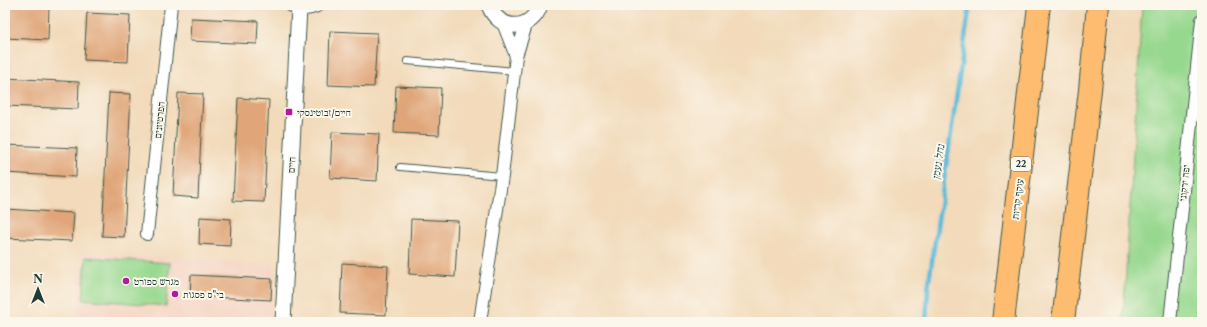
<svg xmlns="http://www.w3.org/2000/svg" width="1207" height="327" font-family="'Libre Caslon Text','Frank Ruhl Libre',serif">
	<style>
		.built { fill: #f5d3c1 }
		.green { fill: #97d88f; stroke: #5b8a62 }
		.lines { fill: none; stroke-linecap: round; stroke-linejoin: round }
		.stream { stroke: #5bbbd9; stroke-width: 4.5 }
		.building { fill: #e0a578 }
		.service-casing { stroke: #3f5548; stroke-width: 8 }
		.minor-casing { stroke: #3f5548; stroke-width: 14 }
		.tertiary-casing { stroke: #3f5548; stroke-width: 17 }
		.motorway-casing { stroke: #3f5548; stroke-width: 24 }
		.service { stroke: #fff; stroke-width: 6 }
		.minor { stroke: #fff; stroke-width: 12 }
		.tertiary { stroke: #fff; stroke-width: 15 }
		.motorway { stroke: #fdbc6f; stroke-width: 22 }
		.poi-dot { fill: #b5179e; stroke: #fbf7ec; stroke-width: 1.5 }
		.labels { text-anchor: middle; stroke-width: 4; stroke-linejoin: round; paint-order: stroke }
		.shield { fill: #fbf7ec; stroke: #61756b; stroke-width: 1 }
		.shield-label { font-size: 9px; font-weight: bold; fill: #1f3d34 }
		.poi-label { font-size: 10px; fill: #1f3d34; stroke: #fbf7ec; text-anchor: start }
		.street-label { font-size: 10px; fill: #1f3d34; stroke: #fbf7ec }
		.water-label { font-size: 11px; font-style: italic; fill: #2e5c5d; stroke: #fbf7ec }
	</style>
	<rect width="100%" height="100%" fill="#fbf7ec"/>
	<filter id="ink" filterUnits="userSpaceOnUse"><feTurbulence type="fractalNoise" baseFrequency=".025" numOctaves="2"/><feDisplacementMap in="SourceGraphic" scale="8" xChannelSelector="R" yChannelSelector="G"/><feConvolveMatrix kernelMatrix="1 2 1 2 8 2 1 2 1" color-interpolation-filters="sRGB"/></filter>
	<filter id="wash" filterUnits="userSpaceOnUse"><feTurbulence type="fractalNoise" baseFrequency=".012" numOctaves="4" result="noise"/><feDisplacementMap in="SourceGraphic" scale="16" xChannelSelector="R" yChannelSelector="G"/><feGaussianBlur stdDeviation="0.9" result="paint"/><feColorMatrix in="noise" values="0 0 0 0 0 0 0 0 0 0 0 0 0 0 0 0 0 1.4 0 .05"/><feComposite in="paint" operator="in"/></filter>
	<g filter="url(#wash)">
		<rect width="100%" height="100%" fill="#f2daba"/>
		<!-- built -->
		<path class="built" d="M 80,252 L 275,265 L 271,322 L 75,322 Z"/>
		<!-- green -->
		<path class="green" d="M 1142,5 L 1202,5 L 1202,322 L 1123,322 Z
			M 86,257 L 170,263 L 166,306 L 83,299 Z"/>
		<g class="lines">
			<!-- stream -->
			<path class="stream" d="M 926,322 L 928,288 L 970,5"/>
		</g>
		<g id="blocks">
			<!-- building -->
			<path class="building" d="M 5,5 L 49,5 L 48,40 L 5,38 Z
				M 87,13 L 130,15 L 128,62 L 84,60 Z
				M 191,18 L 258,21 L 257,44 L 190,41 Z
				M 330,31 L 377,33 L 374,87 L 328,85 Z
				M 5,78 L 79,82 L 78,109 L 5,106 Z
				M 396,86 L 441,88 L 439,135 L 394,133 Z
				M 109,93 L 131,94 L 124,237 L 102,236 Z
				M 178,93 L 203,94 L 198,198 L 173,196 Z
				M 238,98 L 269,100 L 264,202 L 233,201 Z
				M 332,132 L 379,134 L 377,181 L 330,178 Z
				M 5,145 L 77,148 L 76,177 L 5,173 Z
				M 5,209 L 74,213 L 72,241 L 5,238 Z
				M 200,217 L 231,219 L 230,246 L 199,244 Z
				M 411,219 L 458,221 L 455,277 L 409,274 Z
				M 342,263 L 388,266 L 386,315 L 340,313 Z
				M 191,275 L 272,279 L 271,300 L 190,296 Z"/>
		</g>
	</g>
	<g filter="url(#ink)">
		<use href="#blocks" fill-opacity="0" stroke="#3f5548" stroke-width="1"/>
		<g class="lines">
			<!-- service casing -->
			<g class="service-casing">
				<path id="service" d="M 407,61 L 515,71
					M 400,167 L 502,176"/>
			</g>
			<!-- minor casing -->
			<g class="minor-casing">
				<path id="minor" d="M 503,23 L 516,56
					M 147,234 L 171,5
					M 480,322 L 502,176 L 516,56 L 527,22
					M 1170,322 L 1202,20"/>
			</g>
			<!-- tertiary casing -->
			<g class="tertiary-casing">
				<path id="tertiary" d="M 293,5 C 301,9 307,8 316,5
					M 489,5 C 498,32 532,32 540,5
					M 283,322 L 299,8"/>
			</g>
			<!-- motorway casing -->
			<g class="motorway-casing">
				<path id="motorway" d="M 1003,322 L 1039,5
					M 1063,322 L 1090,90 L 1098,5"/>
			</g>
			<!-- service -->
			<use href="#service" class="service"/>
			<!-- minor -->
			<use href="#minor" class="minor"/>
			<!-- tertiary -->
			<use href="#tertiary" class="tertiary"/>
			<!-- motorway -->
			<use href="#motorway" class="motorway"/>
		</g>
	</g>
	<!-- markers -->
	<g class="poi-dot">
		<rect x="285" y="108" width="8" height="8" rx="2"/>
		<circle cx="126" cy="281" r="4"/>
		<circle cx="175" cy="294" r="4"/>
	</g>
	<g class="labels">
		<!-- shield labels -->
		<rect class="shield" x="1011" y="157" width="20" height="14" rx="3"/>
		<g class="shield-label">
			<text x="1021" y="167">22</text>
		</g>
		<!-- poi labels -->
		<g class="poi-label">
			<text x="297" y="116">חיים/זבוטינסקי</text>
			<text x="134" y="285">מגרש ספורט</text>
			<text x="183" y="298">בי"ס פסגות</text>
		</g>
		<!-- street labels -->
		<g class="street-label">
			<text transform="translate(159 120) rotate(-84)" y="4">הפרטיזנים</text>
			<text transform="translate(291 165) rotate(-87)" y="4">חיים</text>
			<text transform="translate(1184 183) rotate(-84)" y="4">יפה ירקוני</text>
			<text transform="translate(1017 199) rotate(-83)" y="4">עוקף קריות</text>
		</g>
		<!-- water labels -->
		<g class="water-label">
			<text transform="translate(938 162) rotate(-82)" y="4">נחל נעמן</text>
		</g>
	</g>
	<!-- margin -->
	<rect width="1207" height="327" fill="none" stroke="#fbf7ec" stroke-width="20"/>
	<!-- north arrow -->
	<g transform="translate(38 289)" stroke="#fbf7ec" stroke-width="3" paint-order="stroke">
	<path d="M0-3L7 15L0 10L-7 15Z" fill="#1f3d34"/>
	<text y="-6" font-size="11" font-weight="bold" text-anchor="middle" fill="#1f3d34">N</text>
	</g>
</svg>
